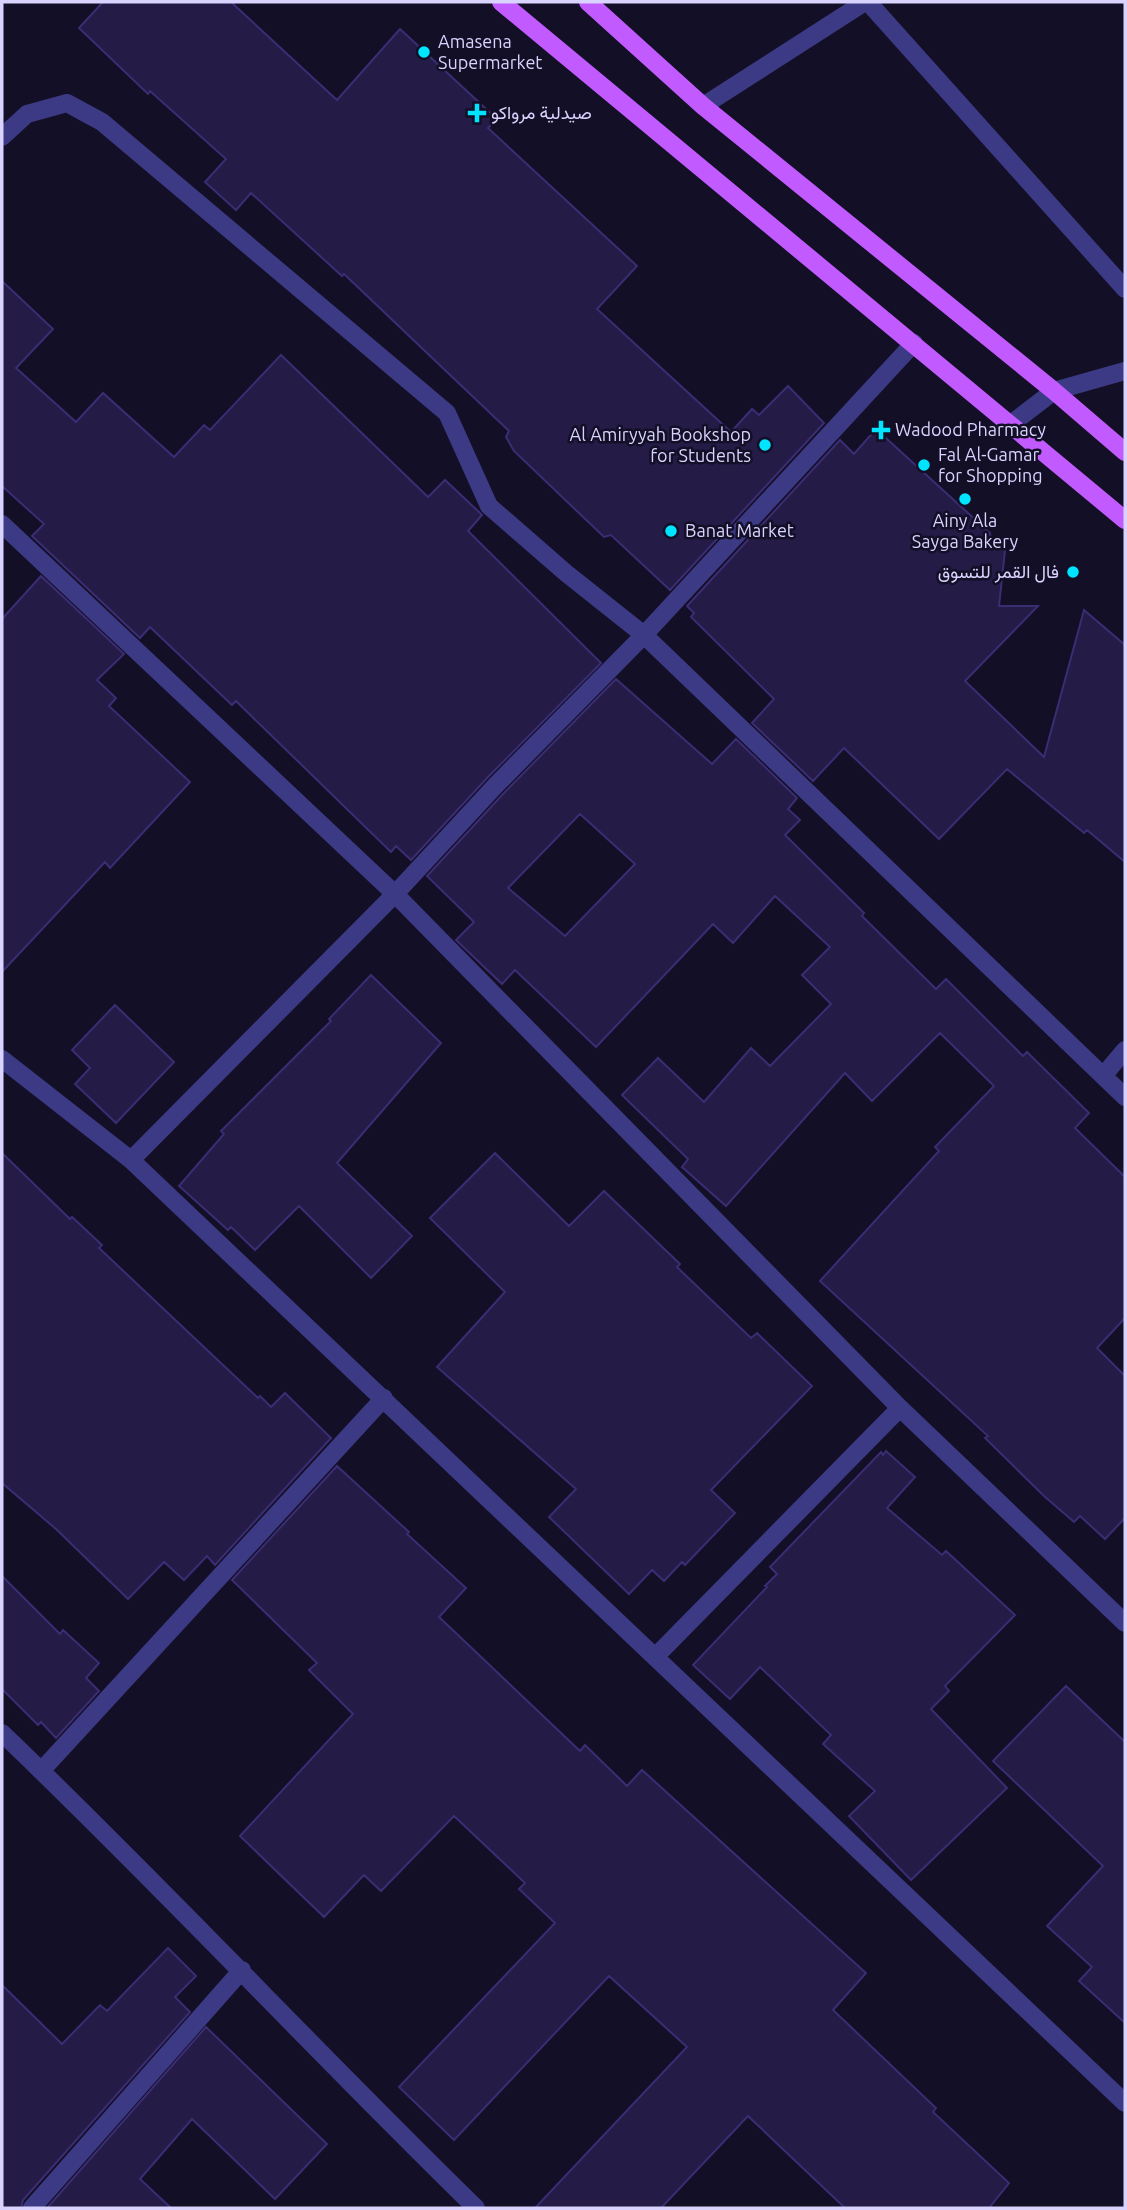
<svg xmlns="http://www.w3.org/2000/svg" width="1127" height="2210" font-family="Ubuntu,Vazirmatn,sans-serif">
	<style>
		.building { fill: #241b47; stroke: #3b2d73; stroke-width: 2; fill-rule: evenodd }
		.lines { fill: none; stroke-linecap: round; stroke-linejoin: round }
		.minor { stroke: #3d3a85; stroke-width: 18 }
		.major { stroke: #c25bff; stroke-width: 18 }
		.poi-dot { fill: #00e5ff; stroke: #130f26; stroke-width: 2.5 }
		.labels { text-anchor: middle; stroke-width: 5; stroke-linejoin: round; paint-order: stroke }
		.poi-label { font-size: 18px; fill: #d9d4ff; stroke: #130f26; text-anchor: start }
	</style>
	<rect width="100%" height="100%" fill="#130f26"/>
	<!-- building -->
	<path class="building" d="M 103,2 L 231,2 L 337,100 L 400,29 L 497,119 L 488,128 L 637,266 L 597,309 L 731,432 L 752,409 L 759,415 L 788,386 L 824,423 L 670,590 L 611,535 L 604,537 L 514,451 L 506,437 L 509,431 L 344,274 L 342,276 L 251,193 L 236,210 L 205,182 L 226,159 L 150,91 L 148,94 L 79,28 Z
		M 2,281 L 53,329 L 16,368 L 76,422 L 103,393 L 174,457 L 204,425 L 210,430 L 281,355 L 428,497 L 445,480 L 480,513 L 482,515 L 468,531 L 601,663 L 488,777 L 411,860 L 396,846 L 391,852 L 236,701 L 232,705 L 150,627 L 140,638 L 32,536 L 44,524 L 2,486 Z
		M 876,429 L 990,533 L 989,534 L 1005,550 L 999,606 L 1038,606 L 965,681 L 1044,757 L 1084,610 L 1125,645 L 1125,862 L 1087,830 L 1084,833 L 1007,769 L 939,839 L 844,748 L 813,781 L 752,723 L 774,699 L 691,617 L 694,613 L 687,606 L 840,440 L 854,454 Z
		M 41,576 L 124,654 L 97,680 L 116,698 L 109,706 L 190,782 L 110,868 L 105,862 L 2,972 L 2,619 Z
		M 616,679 L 712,764 L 736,739 L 797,798 L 788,809 L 800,820 L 785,835 L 864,913 L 862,916 L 936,989 L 946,979 L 1023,1056 L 1027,1052 L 1089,1113 L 1075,1128 L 1125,1177 L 1125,1318 L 1097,1348 L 1125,1376 L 1125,1518 L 1105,1539 L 1080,1516 L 1074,1522 L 1044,1496 L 985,1438 L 988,1436 L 820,1281 L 939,1151 L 935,1147 L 994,1086 L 940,1033 L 872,1101 L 845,1073 L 726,1206 L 682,1167 L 688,1159 L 622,1095 L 658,1058 L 704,1102 L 751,1048 L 770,1066 L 831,1004 L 802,975 L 830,947 L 775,896 L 733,943 L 713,924 L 596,1047 L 515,970 L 502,984 L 456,940 L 474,922 L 427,876 L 504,793 ZM 580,814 L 635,864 L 565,936 L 508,888 Z
		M 371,975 L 441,1043 L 337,1163 L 412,1236 L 371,1278 L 299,1206 L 255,1250 L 231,1227 L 228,1230 L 179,1186 L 224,1134 L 221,1131 L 331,1021 L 329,1019 Z
		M 115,1005 L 174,1062 L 116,1123 L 75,1084 L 90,1068 L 72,1050 Z
		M 2,1153 L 70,1219 L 72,1217 L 102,1245 L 99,1248 L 258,1398 L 260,1396 L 271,1407 L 285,1393 L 331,1438 L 215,1565 L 207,1556 L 184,1580 L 164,1562 L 128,1599 L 56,1529 L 2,1483 Z
		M 495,1153 L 569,1226 L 604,1191 L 680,1264 L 677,1267 L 751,1338 L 757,1333 L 812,1386 L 711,1490 L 735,1513 L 685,1565 L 682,1562 L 664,1581 L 652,1570 L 629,1594 L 549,1517 L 576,1489 L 437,1367 L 505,1292 L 430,1218 Z
		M 886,1451 L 915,1477 L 887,1508 L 942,1555 L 946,1551 L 1015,1615 L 945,1686 L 949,1691 L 931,1709 L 1007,1788 L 911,1880 L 849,1816 L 875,1791 L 823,1744 L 831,1735 L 760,1667 L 730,1699 L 693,1665 L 767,1587 L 765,1586 L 777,1574 L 770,1567 L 881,1452 L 883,1455 Z
		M 337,1466 L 409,1532 L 407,1534 L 466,1588 L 439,1617 L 580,1751 L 585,1745 L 627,1786 L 642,1770 L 866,1973 L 833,2010 L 936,2108 L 933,2112 L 1009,2183 L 989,2208 L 845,2208 L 748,2116 L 661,2208 L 535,2208 L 687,2047 L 609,1976 L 454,2140 L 399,2087 L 555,1923 L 519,1889 L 525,1883 L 454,1816 L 381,1891 L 364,1875 L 324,1917 L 240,1836 L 353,1714 L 309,1670 L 317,1663 L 232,1580 Z
		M 2,1576 L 60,1634 L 63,1630 L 99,1663 L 86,1678 L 99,1691 L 56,1738 L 41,1722 L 38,1725 L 2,1689 Z
		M 1066,1686 L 1125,1742 L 1125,2023 L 1079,1981 L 1092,1967 L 1047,1926 L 1103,1866 L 993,1761 Z
		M 168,1948 L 196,1976 L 175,1997 L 190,2012 L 23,2200 L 21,2208 L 2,2208 L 2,1985 L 62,2044 L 100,2005 L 107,2011 Z
		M 206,2027 L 327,2144 L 275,2199 L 192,2119 L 140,2179 L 171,2208 L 47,2208 Z"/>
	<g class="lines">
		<!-- minor -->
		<path class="minor" d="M 868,2 L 1125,289
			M 703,106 L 865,2
			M 2,137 L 27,114 L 67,103 L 102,122 L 447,413 L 489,506 L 566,573 L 644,635 L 1125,1097
			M 1011,424 L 1054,391 L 1125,371
			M 2,524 L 395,894 L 496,785 L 644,635 L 914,343
			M 2,1059 L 131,1160 L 1125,2103
			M 1103,1076 L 1125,1050
			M 131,1160 L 395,894 L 900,1408 L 1125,1623
			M 655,1657 L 900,1408
			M 2,1733 C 164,1888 316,2052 476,2208
			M 41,1771 L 384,1398
			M 32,2208 L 242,1970"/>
		<!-- major -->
		<path class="major" d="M 501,2 L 1125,520
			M 588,2 L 703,106 L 1054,391 L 1125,452"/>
	</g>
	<!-- markers -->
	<g class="poi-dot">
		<circle cx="424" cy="52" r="7"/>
		<path d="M473.5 102.5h7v7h7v7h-7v7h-7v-7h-7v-7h7z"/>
		<path d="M877.5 419.5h7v7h7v7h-7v7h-7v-7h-7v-7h7z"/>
		<circle cx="765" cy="445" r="7"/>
		<circle cx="924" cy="465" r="7"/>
		<circle cx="965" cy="499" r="7"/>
		<circle cx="671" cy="531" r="7"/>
		<circle cx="1073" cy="572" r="7"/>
	</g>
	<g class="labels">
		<!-- poi labels -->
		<g class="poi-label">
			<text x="438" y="48">Amasena<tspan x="438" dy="21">Supermarket</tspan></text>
			<text x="491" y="119">صيدلية مرواكو</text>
			<text x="895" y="436">Wadood Pharmacy</text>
			<text x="751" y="441" text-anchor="end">Al Amiryyah Bookshop<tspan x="751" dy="21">for Students</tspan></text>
			<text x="938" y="461">Fal Al-Gamar<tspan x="938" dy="21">for Shopping</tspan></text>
			<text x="965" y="527" text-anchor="middle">Ainy Ala<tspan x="965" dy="21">Sayga Bakery</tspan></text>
			<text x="685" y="537">Banat Market</text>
			<text x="1059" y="578" text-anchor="end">فال القمر للتسوق</text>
		</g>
	</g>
	<!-- border -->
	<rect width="1127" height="2210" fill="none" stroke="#d9d4ff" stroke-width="7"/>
</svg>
